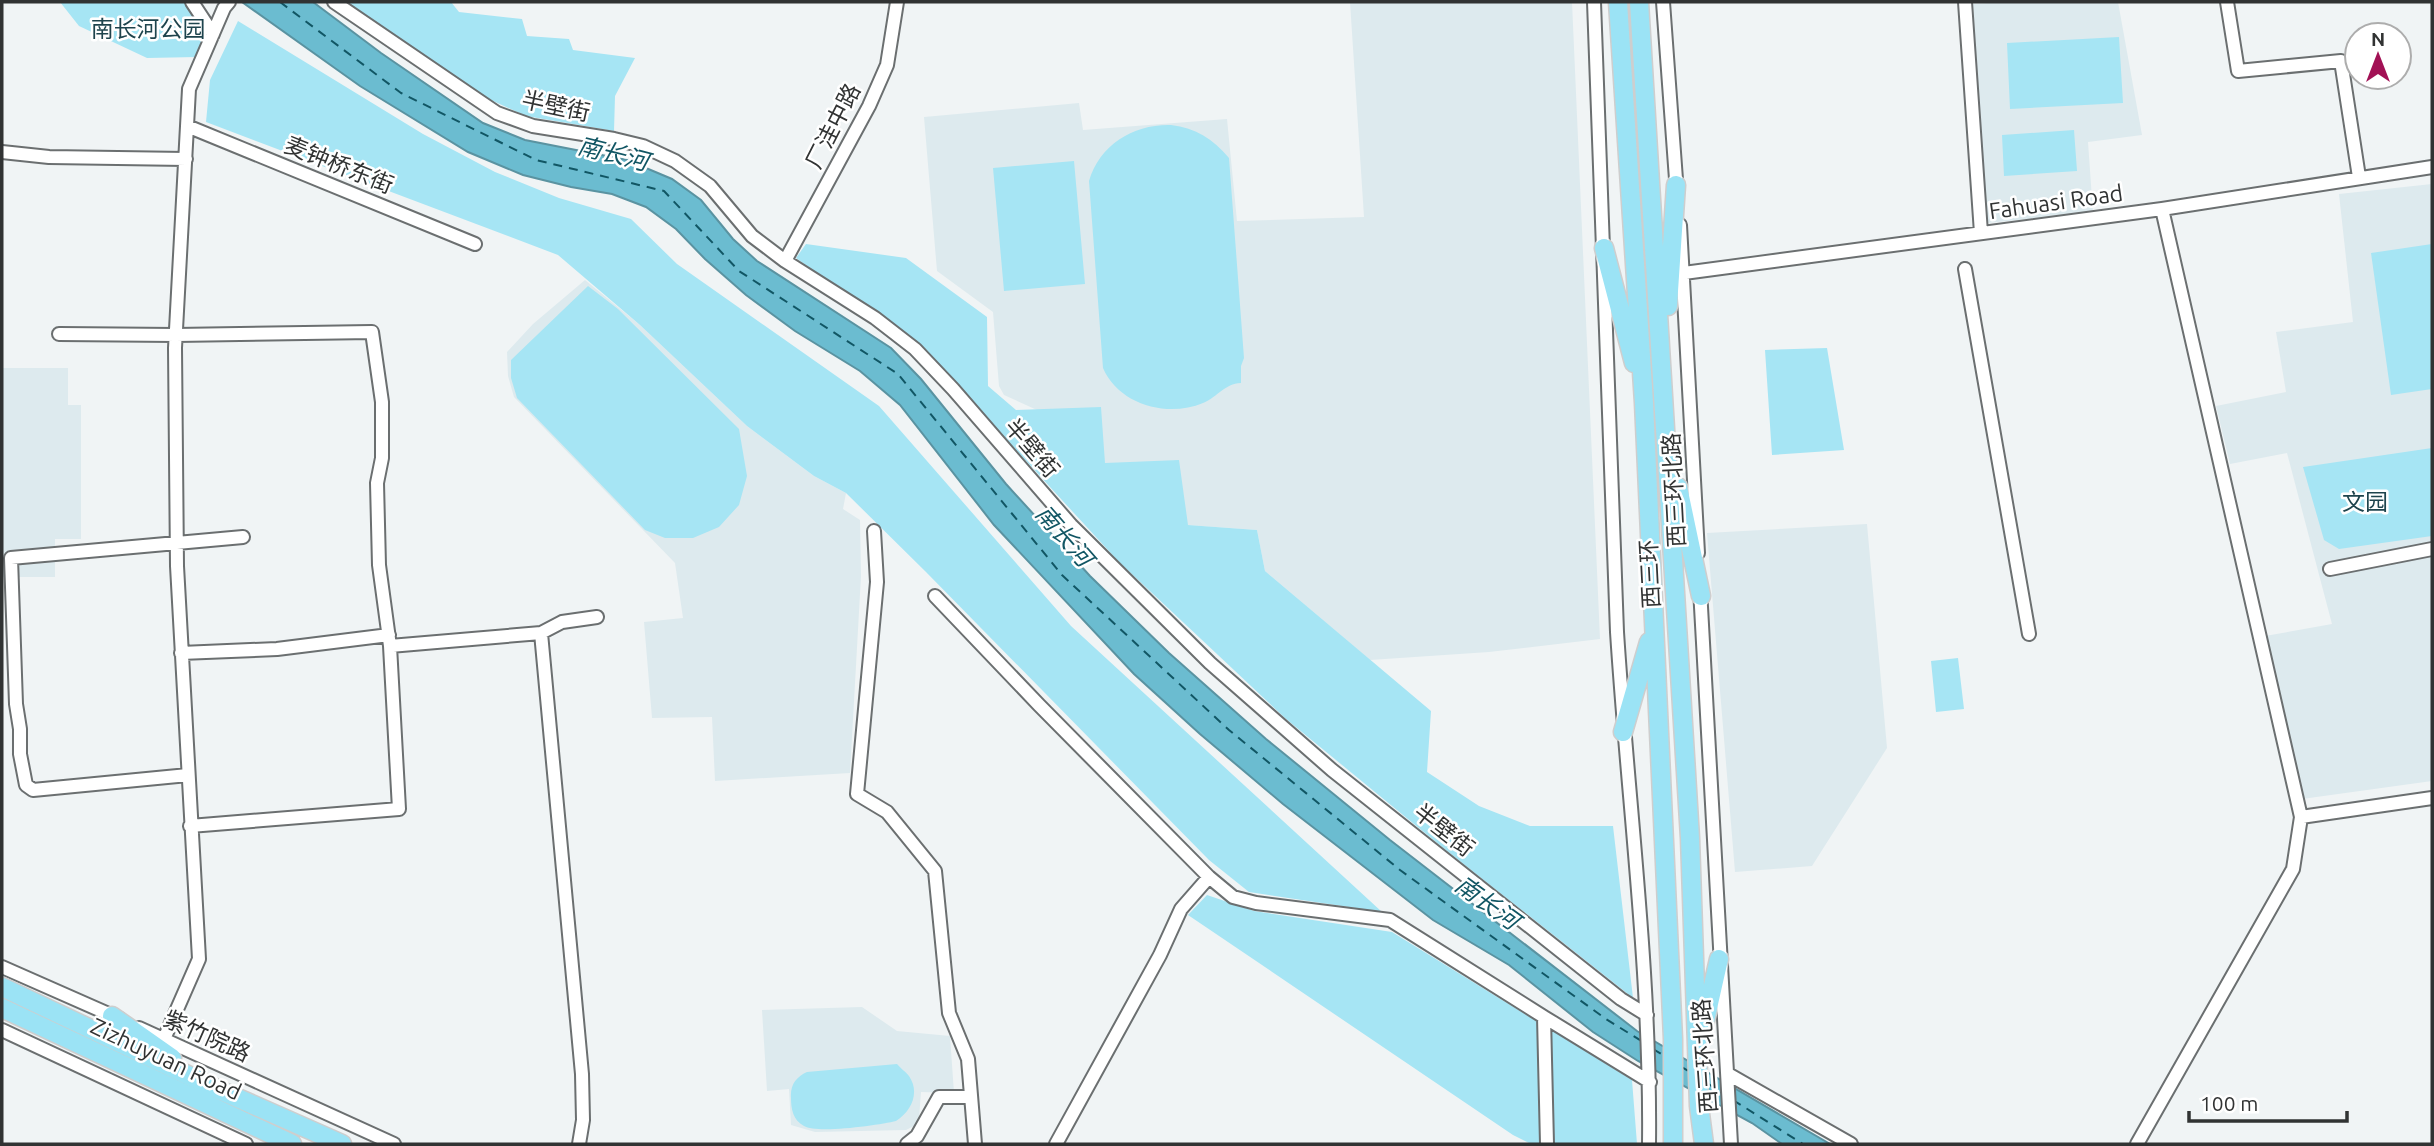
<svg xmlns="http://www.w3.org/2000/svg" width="2434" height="1146" font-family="Ubuntu,'Noto Sans SC',sans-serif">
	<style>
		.built { fill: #ddeaee }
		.green { fill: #a6e5f4 }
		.water { fill: #6bbcd0; stroke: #5a93a1; stroke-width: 2 }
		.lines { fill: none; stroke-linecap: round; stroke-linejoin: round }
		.ferry { stroke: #115664; stroke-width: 2; stroke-dasharray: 9 7; stroke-linecap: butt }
		.minor-casing { stroke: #6b6f70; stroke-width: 16 }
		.highway-casing { stroke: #cecece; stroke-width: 21 }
		.minor { stroke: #fff; stroke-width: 12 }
		.highway { stroke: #9be3f5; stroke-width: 18 }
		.labels { text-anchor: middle; stroke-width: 5; stroke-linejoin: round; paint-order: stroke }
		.park-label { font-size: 23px; fill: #1e444d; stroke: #fff }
		.street-label { font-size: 23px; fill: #313333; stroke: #fff }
		.water-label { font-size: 24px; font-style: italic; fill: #115664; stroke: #fff }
	</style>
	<rect width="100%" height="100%" fill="#f0f4f5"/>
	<!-- built -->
	<path class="built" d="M 1350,2 L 1572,2 L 1600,639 L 1489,652 L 1370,660 L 1265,571 L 1257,530 L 1188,525 L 1105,463 L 1056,410 L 1037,410 L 1004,395 L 999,386 L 993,312 L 937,271 L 924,117 L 1079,103 L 1083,130 L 1227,119 L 1237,221 L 1364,217 Z
		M 2004,2 L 2118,2 L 2142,135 L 2088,142 L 2093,213 L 1986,223 L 1973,4 Z
		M 2432,184 L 2432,781 L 2302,799 L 2265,636 L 2332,624 L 2287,453 L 2230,464 L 2216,406 L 2286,392 L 2276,332 L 2353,322 L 2339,194 Z
		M 585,280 L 640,325 L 747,426 L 814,476 L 846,493 L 843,509 L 860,520 L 861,576 L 850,773 L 715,781 L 712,717 L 652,718 L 644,622 L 683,618 L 675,563 L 514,397 L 508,376 L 507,352 L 533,324 Z
		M 2,368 L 68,368 L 68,405 L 81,405 L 81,539 L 55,539 L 55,577 L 2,577 Z
		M 1867,524 L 1887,748 L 1812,866 L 1735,872 L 1707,533 Z
		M 862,1007 L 897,1031 L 950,1036 L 954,1093 L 921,1092 L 919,1119 L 914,1126 L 906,1130 L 815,1132 L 791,1125 L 789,1089 L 767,1091 L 762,1010 Z"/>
	<!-- green -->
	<path class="green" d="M 60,2 L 185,2 L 207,36 L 197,57 L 147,58 L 79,26 Z
		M 347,2 L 451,2 L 459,12 L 522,19 L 527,36 L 569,39 L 573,50 L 635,58 L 615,96 L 614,131 L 526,116 L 478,94 Z
		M 238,21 L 423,134 L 495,172 L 559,198 L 631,219 L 677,264 L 879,406 L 1071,626 L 1382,912 L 1249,892 L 1209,860 L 926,572 L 846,493 L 814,476 L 747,426 L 640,325 L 558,255 L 206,122 L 210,80 Z
		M 2119,37 L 2123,103 L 2010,109 L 2007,43 Z
		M 1171,125 C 1196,128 1213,139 1229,158 L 1244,358 L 1241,366 L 1241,383 C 1224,384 1219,396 1203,403 C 1168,418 1119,405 1103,368 L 1089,181 C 1100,144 1134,124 1171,125 Z
		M 2074,130 L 2077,171 L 2004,176 L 2002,135 Z
		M 1074,161 L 1085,284 L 1004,291 L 993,168 Z
		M 806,244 L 906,258 L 987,317 L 988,386 L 1016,410 L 1101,407 L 1105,463 L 1179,460 L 1188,525 L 1257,530 L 1265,571 L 1431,711 L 1427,772 L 1479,806 L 1530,826 L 1613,826 L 1633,998 L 1442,847 L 1286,719 L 1119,562 L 922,348 L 796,258 Z
		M 2432,244 L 2432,389 L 2391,395 L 2371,253 Z
		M 588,286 L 618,309 L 739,429 L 747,476 L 739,505 L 719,527 L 693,538 L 665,538 L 645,530 L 517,398 L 511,378 L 511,360 Z
		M 1827,348 L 1844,450 L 1772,455 L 1765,350 Z
		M 2432,448 L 2432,536 L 2339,549 L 2324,540 L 2303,467 Z
		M 1958,658 L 1964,709 L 1936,712 L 1931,661 Z
		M 1207,895 L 1254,911 L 1392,932 L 1632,1080 L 1637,1144 L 1531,1144 L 1513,1135 L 1188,915 Z
		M 897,1064 C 900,1068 905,1071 909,1076 C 920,1092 912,1111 896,1121 C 880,1125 817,1134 804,1126 C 793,1120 791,1109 791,1098 C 790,1085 796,1077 807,1072 Z"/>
	<!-- water -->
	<path class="water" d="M 242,2 L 313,2 L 381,53 L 483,123 L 525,140 L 627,160 L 672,179 L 701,200 L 733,239 L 757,261 L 891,348 L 921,379 L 1006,484 L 1090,576 L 1169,653 L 1266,739 L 1390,840 L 1637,1031 L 1830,1144 L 1782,1144 L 1752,1123 L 1638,1061 L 1593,1032 L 1509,965 L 1433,920 L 1283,804 L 1200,734 L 1134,674 L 994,525 L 900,405 L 860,371 L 795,331 L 746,295 L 705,259 L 676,229 L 646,207 L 612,194 L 571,187 L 523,175 L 468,152 L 360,86 Z"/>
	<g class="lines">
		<!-- ferry -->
		<path class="ferry" d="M 280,2 L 401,93 L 536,160 L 664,191 L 739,271 L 898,374 L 1062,575 L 1229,730 L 1400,870 L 1606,1019 L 1643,1042
			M 1653,1049 L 1663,1055
			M 1680,1066 L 1690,1072
			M 1707,1083 L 1722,1093
			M 1733,1100 L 1803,1144"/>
		<!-- minor casing -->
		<g class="minor-casing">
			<path id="minor" d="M 192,2 L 213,34
				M 334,2 L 497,113 L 533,126 L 614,139 L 643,146 L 675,161 L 710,186 L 752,236 L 785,261 L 875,318 L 915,349 L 953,389 L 1071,525 L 1210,663 L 1332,770 L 1621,999 L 1647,1015
				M 1594,2 L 1617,632 C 1628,803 1651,973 1649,1144
				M 1663,2 L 1677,193
				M 1965,2 L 1981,233
				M 2227,2 L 2238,71 L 2341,61 L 2359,177
				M 187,126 L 475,244
				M 2,152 L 49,157 L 186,159
				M 1680,225 L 1698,553
				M 785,261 L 869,106 L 887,65 L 897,2
				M 1965,269 L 2029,634
				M 1684,273 L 2162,209 L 2432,167
				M 59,334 L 176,335 L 372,332 L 382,402 L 382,458 L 377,483 L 379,565 L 390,646
				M 874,531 L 877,582 L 857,794 L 887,812 L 935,871 L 949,1013 L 968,1059 L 975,1144
				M 2330,569 L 2432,549
				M 1700,589 L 1731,1144
				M 935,596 L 1039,705 L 1209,877 L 1233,897 L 1256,903 L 1390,920 L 1544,1017
				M 541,633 L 562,622 L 597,617
				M 181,653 L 277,649 L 389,635
				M 188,775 L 33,790 L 26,785 L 20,754 L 20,729 L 16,704 L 11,558 L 243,537
				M 2301,817 L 2432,798
				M 190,826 L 399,809 L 390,646 L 541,633 L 582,1074 L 583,1120 L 579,1144
				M 2,967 L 120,1019
				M 139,1028 L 394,1144
				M 2,1030 L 246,1144
				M 164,1039 L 199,959 L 177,566 L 175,348 L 189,89 L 224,8 L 229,2
				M 1728,1074 L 1851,1144
				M 907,1144 L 917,1136 L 939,1097 L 971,1097
				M 1056,1144 L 1160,955 L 1181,909 L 1209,877
				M 1547,1144 L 1544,1017 L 1650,1082
				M 2137,1144 L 2293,869 L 2301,817 L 2162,209"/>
		</g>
		<!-- highway casing -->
		<g class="highway-casing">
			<path id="highway" d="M 1618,2 L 1644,403 L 1673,1039 L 1673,1144
				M 1639,2 L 1690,838 L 1699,1106 L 1704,1144
				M 1604,248 L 1634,363
				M 1668,306 L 1676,185
				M 1678,487 L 1701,596
				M 1623,732 L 1649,642
				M 2,987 L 215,1088 L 342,1144
				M 2,1008 L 292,1144
				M 112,1016 L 172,1058
				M 1703,1030 L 1719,959"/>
		</g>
		<!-- minor -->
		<use href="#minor" class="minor"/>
		<!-- highway -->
		<use href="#highway" class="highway"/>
	</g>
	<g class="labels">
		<!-- park labels -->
		<g class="park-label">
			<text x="148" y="37">南长河公园</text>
			<text x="2365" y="510">文园</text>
		</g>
		<!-- street labels -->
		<g class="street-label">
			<text transform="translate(556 106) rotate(12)" y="8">半壁街</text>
			<text transform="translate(833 126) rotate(-63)" y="8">厂洼中路</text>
			<text transform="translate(339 165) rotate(22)" y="8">麦钟桥东街</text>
			<text transform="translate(2056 202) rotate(-8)" y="8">Fahuasi Road</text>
			<text transform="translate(1032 448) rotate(49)" y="8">半壁街</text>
			<text transform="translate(1674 490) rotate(-93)" y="8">西三环北路</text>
			<text transform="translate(1650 574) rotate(-93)" y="8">西三环</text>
			<text transform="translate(1444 830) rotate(38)" y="8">半壁街</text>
			<text transform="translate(207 1036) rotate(24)" y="8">紫竹院路</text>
			<text transform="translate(1705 1056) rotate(-94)" y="8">西三环北路</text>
			<text transform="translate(166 1059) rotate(25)" y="8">Zizhuyuan Road</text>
		</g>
		<!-- water labels -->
		<g class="water-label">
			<text transform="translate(613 154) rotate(14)" y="8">南长河</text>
			<text transform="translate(1064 536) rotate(49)" y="8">南长河</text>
			<text transform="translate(1487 903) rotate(36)" y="8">南长河</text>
		</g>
	</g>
	<!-- border -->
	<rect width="2434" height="1146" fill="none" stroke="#313333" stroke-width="7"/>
	<!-- north arrow -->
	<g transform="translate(2378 56)"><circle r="33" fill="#ffffff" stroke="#adadad" stroke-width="2"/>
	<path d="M0-5L12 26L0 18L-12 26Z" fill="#a21155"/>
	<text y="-10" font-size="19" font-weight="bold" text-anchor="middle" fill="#313333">N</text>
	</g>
	<!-- scale -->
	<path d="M2189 1111v10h158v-10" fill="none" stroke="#313333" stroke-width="3.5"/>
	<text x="2200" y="1111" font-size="21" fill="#313333" stroke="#ffffff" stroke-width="5" paint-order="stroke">100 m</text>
</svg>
